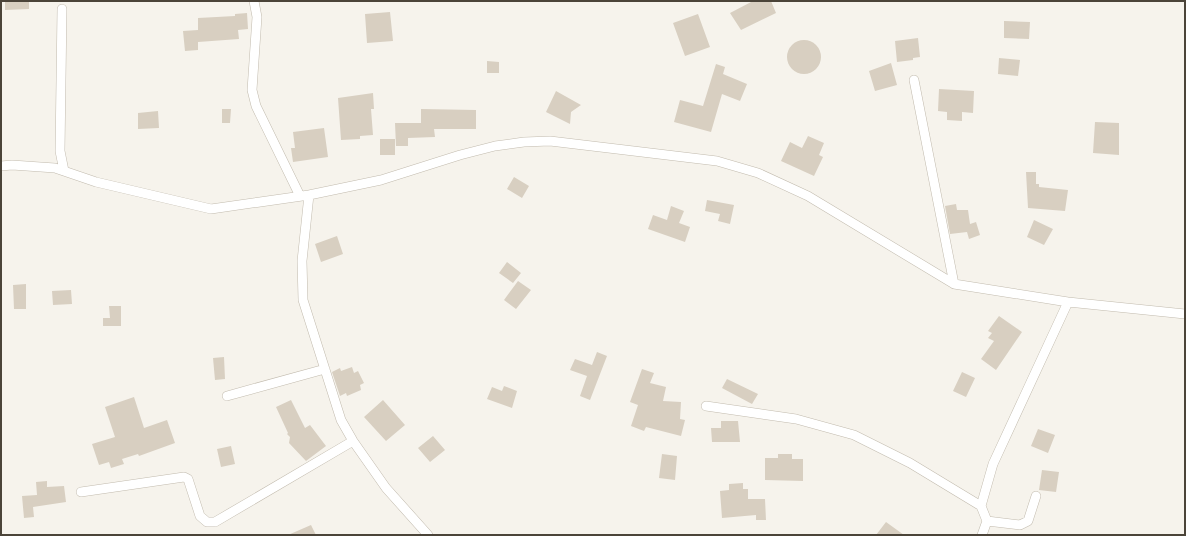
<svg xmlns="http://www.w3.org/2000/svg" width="1186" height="536" font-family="Barlow,sans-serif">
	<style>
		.building { fill: #d8cfc1 }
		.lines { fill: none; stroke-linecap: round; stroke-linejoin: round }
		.minor-casing { stroke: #c2bbae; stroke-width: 10 }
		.minor { stroke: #fff; stroke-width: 9 }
	</style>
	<rect width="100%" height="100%" fill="#f6f3ec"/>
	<!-- building -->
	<path class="building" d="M 5,1 L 29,1 L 29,9 L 5,10 Z
		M 753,1 L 771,1 L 776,13 L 741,30 L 730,13 Z
		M 390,12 L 393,41 L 367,43 L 365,14 Z
		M 247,13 L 248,29 L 238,30 L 239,39 L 198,42 L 198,50 L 185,51 L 183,31 L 198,30 L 198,18 L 235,16 L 235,14 Z
		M 698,14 L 710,47 L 685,56 L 673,23 Z
		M 1004,21 L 1030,22 L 1029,39 L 1004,38 Z
		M 918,38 L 920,57 L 913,58 L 913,60 L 897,62 L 895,41 Z
		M787 57a17 17 0 1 1 34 0a17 17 0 1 1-34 0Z
		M 999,58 L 1020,60 L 1018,76 L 998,74 Z
		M 487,61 L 499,62 L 499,73 L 487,73 Z
		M 891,63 L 897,85 L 875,91 L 869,71 Z
		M 716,64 L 725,67 L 723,74 L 747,84 L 740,101 L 722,94 L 711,132 L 674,122 L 680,100 L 703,106 Z
		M 939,89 L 974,91 L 973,113 L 962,112 L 962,121 L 947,120 L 947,112 L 938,111 Z
		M 556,91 L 581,105 L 571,112 L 570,124 L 546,112 Z
		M 373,93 L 374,109 L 371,109 L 373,135 L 360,136 L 360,139 L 341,140 L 338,98 Z
		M 222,109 L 231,109 L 230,123 L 222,123 Z
		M 421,109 L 476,110 L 476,129 L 434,129 L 435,137 L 408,138 L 408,146 L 396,146 L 395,123 L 421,123 Z
		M 158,111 L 159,128 L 138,129 L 138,113 Z
		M 1095,122 L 1119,123 L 1119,155 L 1093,153 Z
		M 324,128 L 328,157 L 293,162 L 291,148 L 295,148 L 293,132 Z
		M 808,136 L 824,143 L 819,155 L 823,157 L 814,176 L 781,161 L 790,142 L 802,148 Z
		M 380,139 L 395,139 L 395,155 L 380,155 Z
		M 1026,172 L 1036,172 L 1036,184 L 1039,184 L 1039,187 L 1068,190 L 1065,211 L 1028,208 Z
		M 514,177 L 529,186 L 522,198 L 507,189 Z
		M 707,200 L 734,205 L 730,224 L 718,221 L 720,214 L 705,211 Z
		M 956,204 L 957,210 L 968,210 L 970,224 L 976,222 L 980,235 L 969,239 L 967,232 L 950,234 L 945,206 Z
		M 671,206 L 684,211 L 679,223 L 690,227 L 685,242 L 648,229 L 653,215 L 667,220 Z
		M 1034,220 L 1053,229 L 1044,245 L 1027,237 Z
		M 337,236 L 343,254 L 321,262 L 315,244 Z
		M 507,262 L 521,273 L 513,283 L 499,273 Z
		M 518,281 L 531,290 L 516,309 L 504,300 Z
		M 26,284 L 26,309 L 14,309 L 13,285 Z
		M 71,290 L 72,304 L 53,305 L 52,291 Z
		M 109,306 L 121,306 L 121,326 L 103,326 L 103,318 L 110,318 Z
		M 999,316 L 1022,332 L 996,370 L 981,359 L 994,341 L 988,338 L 992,333 L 988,331 Z
		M 597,352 L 607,356 L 590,400 L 580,396 L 587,376 L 570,370 L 575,359 L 592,365 Z
		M 224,357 L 225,379 L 215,380 L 213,358 Z
		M 352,367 L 354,373 L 358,371 L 364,383 L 360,385 L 361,390 L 347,396 L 346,393 L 340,396 L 332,372 L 340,368 L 341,371 Z
		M 642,369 L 654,373 L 650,383 L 666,387 L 663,401 L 681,402 L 680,419 L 685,420 L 681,436 L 646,427 L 644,431 L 631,426 L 638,405 L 630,402 Z
		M 962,372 L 975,378 L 966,397 L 953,391 Z
		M 727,379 L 758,394 L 752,404 L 722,388 Z
		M 504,386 L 517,391 L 512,408 L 487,399 L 492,387 L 502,391 Z
		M 134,397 L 144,428 L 167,420 L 175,443 L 139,456 L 138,454 L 122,459 L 124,464 L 111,468 L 109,462 L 99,465 L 92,444 L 115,437 L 105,407 Z
		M 291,400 L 305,428 L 310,425 L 326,446 L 306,461 L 289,443 L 290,437 L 287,434 L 288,433 L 276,407 Z
		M 383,400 L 405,425 L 386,441 L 364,417 Z
		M 721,421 L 738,421 L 740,442 L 712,442 L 711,428 L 721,428 Z
		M 1038,429 L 1055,435 L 1048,453 L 1031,446 Z
		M 433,436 L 445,450 L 430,462 L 418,448 Z
		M 231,446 L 235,464 L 221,467 L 217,449 Z
		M 662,454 L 677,456 L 675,480 L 659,478 Z
		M 778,454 L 792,454 L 792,459 L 803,459 L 803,481 L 765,480 L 765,458 L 778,458 Z
		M 1042,470 L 1059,472 L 1056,492 L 1039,490 Z
		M 47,481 L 47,487 L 64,486 L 66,502 L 33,507 L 34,517 L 24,518 L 22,496 L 37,495 L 36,482 Z
		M 743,483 L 743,489 L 748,489 L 748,499 L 765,499 L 766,520 L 756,520 L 756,515 L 722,518 L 720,491 L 729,490 L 729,484 Z
		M 886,522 L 904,535 L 876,535 Z
		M 311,525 L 316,535 L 288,535 Z"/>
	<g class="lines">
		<!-- minor casing -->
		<g class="minor-casing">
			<path id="minor" d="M 254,1 L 257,17 L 252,90 L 256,106 L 300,196
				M 62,9 L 60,151 L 64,171
				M 914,80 L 954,284
				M 1,166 L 12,165 L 55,168 L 96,182 L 211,209 L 309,195 L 381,180 L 460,155 L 495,146 L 524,142 L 550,141 L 717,161 L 758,173 L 808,196 L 954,284 L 1068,302 L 1185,314
				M 309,195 L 302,261 L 303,300 L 341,420 L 353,441 L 386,488 L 428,535
				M 227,396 L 325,369
				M 706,406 L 796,419 L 854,435 L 910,463 L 981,506
				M 81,492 L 184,477 L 188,479 L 200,516 L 207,522 L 215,522 L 353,441
				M 987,521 L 1020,525 L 1028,521 L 1036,496
				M 982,535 L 987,521 L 981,506 L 993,464 L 1068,302"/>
		</g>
		<!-- minor -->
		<use href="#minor" class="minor"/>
	</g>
	<!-- border -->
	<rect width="1186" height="536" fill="none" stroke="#4b4439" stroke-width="4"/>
</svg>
